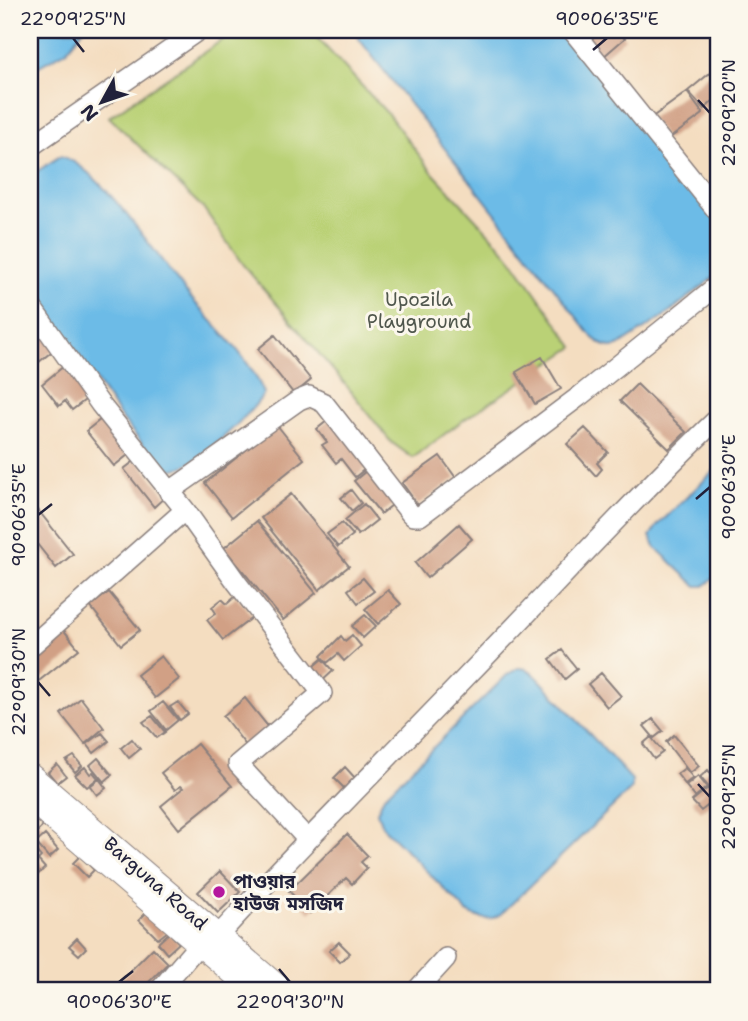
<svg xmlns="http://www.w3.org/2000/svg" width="748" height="1021" font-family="'Shantell Sans','Noto Sans Bengali',sans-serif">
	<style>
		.green { fill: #bad176; stroke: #6e7a58; stroke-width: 2 }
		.water { fill: #6cbbe7; stroke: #476e91; stroke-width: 2 }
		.building { fill: #d1a085 }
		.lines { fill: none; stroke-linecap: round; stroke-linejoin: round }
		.minor-casing { stroke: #8b807e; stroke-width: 22 }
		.major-casing { stroke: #8b807e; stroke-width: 25 }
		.minor { stroke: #fff; stroke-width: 19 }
		.major { stroke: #fff; stroke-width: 23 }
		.ticks { fill: none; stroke: #22223b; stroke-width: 2.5 }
		.poi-dot { fill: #b5179e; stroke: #fbf7ec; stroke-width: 2.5 }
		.labels { text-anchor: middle; stroke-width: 6; stroke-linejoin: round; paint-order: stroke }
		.park-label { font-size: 19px; fill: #50574d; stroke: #fbf7ec }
		.poi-label { font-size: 19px; font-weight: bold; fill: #22223b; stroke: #fbf7ec; text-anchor: start }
		.street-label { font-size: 19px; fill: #22223b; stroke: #fbf7ec }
		.neatline { fill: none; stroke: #22223b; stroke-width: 2.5 }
		.ticks-label { font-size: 18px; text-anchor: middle; fill: #22223b }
	</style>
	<rect width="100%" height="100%" fill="#fbf7ec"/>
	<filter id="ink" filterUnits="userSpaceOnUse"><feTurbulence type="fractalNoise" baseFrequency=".0143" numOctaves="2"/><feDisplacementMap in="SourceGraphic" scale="14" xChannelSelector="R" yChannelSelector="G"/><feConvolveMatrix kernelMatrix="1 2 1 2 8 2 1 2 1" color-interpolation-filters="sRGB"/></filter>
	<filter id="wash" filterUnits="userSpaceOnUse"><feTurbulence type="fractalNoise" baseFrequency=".00686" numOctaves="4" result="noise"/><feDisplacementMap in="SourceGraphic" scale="28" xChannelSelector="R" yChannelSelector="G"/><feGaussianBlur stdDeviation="1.57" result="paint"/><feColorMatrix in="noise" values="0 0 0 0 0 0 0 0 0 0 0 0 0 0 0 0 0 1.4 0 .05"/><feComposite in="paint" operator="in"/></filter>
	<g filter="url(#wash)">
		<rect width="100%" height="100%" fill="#f4ddc0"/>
		<!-- green -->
		<path class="green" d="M 237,30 L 310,30 L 387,113 L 433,173 L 508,254 L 574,347 L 462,421 L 413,458 L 391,442 L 345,384 L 243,265 L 204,209 L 109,117 Z"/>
		<!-- water -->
		<path class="water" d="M 30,30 L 83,30 L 66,51 L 30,71 Z
			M 352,30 L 567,30 L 718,219 L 718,274 L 667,314 L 620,345 L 613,348 L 603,345 L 593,338 Z
			M 60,156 C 98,164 159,260 186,292 C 213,325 248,354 264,393 C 254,411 210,451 192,462 C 184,467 174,470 166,470 L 159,464 L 122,419 L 30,284 L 30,176 Z
			M 718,467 L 718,575 L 704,586 L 696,586 L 655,547 L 650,536 L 658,525 Z
			M 518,668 C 527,667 533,673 539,679 L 632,780 L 632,788 L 501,914 C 488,922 480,919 467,912 L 382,826 L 377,812 L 384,796 L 507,675 Z"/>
		<g id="blocks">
			<!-- building -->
			<path class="building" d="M 580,30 L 617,30 L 625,38 L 603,57 Z
				M 710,73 L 718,82 L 718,97 L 704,109 L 688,91 Z
				M 687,92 L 703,114 L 667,140 L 651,118 Z
				M 30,315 L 56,348 L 39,362 L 30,351 Z
				M 275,335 L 311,380 L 294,394 L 258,349 Z
				M 542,357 L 561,389 L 535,404 L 516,372 Z
				M 64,366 L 89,397 L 72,410 L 65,401 L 59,406 L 42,384 Z
				M 637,384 L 686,432 L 669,449 L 620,401 Z
				M 105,416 L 133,451 L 114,466 L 86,431 Z
				M 332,417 L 370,465 L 355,477 L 341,459 L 336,463 L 322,445 L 327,442 L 317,429 Z
				M 277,425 L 304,459 L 232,517 L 205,483 Z
				M 585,428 L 608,452 L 597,463 L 602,469 L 596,476 L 567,444 Z
				M 440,456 L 456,478 L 418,505 L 402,483 Z
				M 137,459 L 166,496 L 154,507 L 124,469 Z
				M 371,467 L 398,500 L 381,514 L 354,481 Z
				M 351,490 L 361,503 L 352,511 L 341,498 Z
				M 291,494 L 349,566 L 319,590 L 261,518 Z
				M 30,500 L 73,554 L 56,568 L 30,535 Z
				M 364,504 L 377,520 L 358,535 L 345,520 Z
				M 257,521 L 316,593 L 283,620 L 224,548 Z
				M 342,523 L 353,535 L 338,547 L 327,534 Z
				M 459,524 L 472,539 L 427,578 L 415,563 Z
				M 363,578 L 374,591 L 358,603 L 348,590 Z
				M 388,590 L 401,604 L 378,624 L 365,609 Z
				M 109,592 L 140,630 L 121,645 L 90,606 Z
				M 236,596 L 253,617 L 223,640 L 207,620 L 216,613 L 212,607 L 222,599 L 227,604 Z
				M 365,615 L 376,626 L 363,638 L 352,626 Z
				M 62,628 L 79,649 L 35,684 L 30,677 L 30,654 Z
				M 352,635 L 361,646 L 344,661 L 338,654 L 327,663 L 321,656 L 341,636 L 345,641 Z
				M 562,650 L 577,669 L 565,679 L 550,659 Z
				M 161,656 L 179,679 L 155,698 L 137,675 Z
				M 322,659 L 333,671 L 320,683 L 308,671 Z
				M 601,673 L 621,696 L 607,707 L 588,684 Z
				M 81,698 L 104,728 L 85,744 L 61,714 Z
				M 245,698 L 270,729 L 248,748 L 223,716 Z
				M 163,702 L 178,720 L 166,730 L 151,711 Z
				M 178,702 L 188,714 L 180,720 L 170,707 Z
				M 152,716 L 165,732 L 157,738 L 143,722 Z
				M 653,719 L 663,731 L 654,738 L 644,726 Z
				M 102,733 L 109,741 L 94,753 L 87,744 Z
				M 674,735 L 699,766 L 690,773 L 666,742 Z
				M 651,737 L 663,752 L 654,759 L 643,744 Z
				M 132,739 L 140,749 L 129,758 L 121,748 Z
				M 197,744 L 232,786 L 179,829 L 161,806 L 183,788 L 181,786 L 175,790 L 161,773 Z
				M 74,756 L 82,766 L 75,772 L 66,761 Z
				M 98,758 L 112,775 L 104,782 L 90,765 Z
				M 57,764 L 66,776 L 57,783 L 48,772 Z
				M 85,767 L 90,774 L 93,772 L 98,778 L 87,787 L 75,775 Z
				M 345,767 L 356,779 L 345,789 L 334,778 Z
				M 685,768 L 693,778 L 685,784 L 677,774 Z
				M 708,770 L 718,782 L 718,798 L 700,777 Z
				M 698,776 L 707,787 L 695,797 L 686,786 Z
				M 99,779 L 106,788 L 97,795 L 90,786 Z
				M 708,788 L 716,799 L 701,811 L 692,801 Z
				M 30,813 L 43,826 L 30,839 Z
				M 347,834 L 368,856 L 361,862 L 367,868 L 352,884 L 346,878 L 310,913 L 289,891 Z
				M 45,835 L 58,850 L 49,858 L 36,843 Z
				M 30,851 L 33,854 L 36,851 L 41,857 L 38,860 L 45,868 L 30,882 Z
				M 80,856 L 94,870 L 87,877 L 73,863 Z
				M 220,871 L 240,892 L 218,913 L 198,892 Z
				M 148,911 L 168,931 L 158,939 L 139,920 Z
				M 169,933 L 179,943 L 167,954 L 158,943 Z
				M 77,938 L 86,948 L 79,955 L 69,946 Z
				M 339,942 L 350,953 L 340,962 L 329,951 Z
				M 153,948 L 168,963 L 140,991 L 128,991 L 119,982 Z"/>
		</g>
	</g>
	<g filter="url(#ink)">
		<use href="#blocks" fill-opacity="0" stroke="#8b807e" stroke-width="2"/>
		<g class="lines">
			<!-- minor casing -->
			<g class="minor-casing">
				<path id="minor" d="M 572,30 L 718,212
					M 30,147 L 199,30
					M 30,305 L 100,404 L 185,510 L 30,647
					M 169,492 L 299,400 L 309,396 L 324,403 L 410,513 L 413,516 L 420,516 L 581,395 L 718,285
					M 185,510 L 237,583 L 322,693 L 238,764 L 308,840
					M 218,936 C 298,847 384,763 467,676 C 551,590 631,501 718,418
					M 159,991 L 199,944
					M 416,991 L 446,958"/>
			</g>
			<!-- major casing -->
			<g class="major-casing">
				<path id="major" d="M 30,775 L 283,991
					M 30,799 L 254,991"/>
			</g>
			<!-- minor -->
			<use href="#minor" class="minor"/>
			<!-- major -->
			<use href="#major" class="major"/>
		</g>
	</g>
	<!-- ticks -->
	<path class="ticks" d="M 73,38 L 84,52M 593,50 L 607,38M 698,100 L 710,113M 696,499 L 710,487M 38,515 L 52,504M 38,682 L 50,696M 698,784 L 710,797M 279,969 L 290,982M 119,982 L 133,971"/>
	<!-- markers -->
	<circle class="poi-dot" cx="219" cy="892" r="7"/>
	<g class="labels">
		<!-- park labels -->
		<g class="park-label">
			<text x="419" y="306">Upozila<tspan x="419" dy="22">Playground</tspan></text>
		</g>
		<!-- poi labels -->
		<g class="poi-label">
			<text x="233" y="888">পাওয়ার<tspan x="233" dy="22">হাউজ মসজিদ</tspan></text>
		</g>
		<!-- street labels -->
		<g class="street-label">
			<text transform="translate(156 883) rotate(41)" y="7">Barguna Road</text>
		</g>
	</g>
	<!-- margin -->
	<rect width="748" height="1021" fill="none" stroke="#fbf7ec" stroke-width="77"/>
	<!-- north arrow -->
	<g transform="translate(102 102) rotate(230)" stroke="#fbf7ec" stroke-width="5" paint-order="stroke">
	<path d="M0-5L12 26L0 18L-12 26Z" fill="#22223b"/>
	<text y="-10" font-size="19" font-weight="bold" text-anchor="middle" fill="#22223b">N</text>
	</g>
	<rect x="38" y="38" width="672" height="944" class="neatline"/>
	<g class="ticks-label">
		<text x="73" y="25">22°09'25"N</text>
		<text x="607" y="25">90°06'35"E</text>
		<text transform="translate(729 113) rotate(-90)" y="6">22°09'20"N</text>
		<text transform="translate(729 487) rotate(-90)" y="6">90°06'30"E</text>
		<text transform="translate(19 515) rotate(-90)" y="6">90°06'35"E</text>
		<text transform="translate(19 682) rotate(-90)" y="6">22°09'30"N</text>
		<text transform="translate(729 797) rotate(-90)" y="6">22°09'25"N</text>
		<text x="119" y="1008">90°06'30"E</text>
		<text x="290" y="1008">22°09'30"N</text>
	</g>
</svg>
